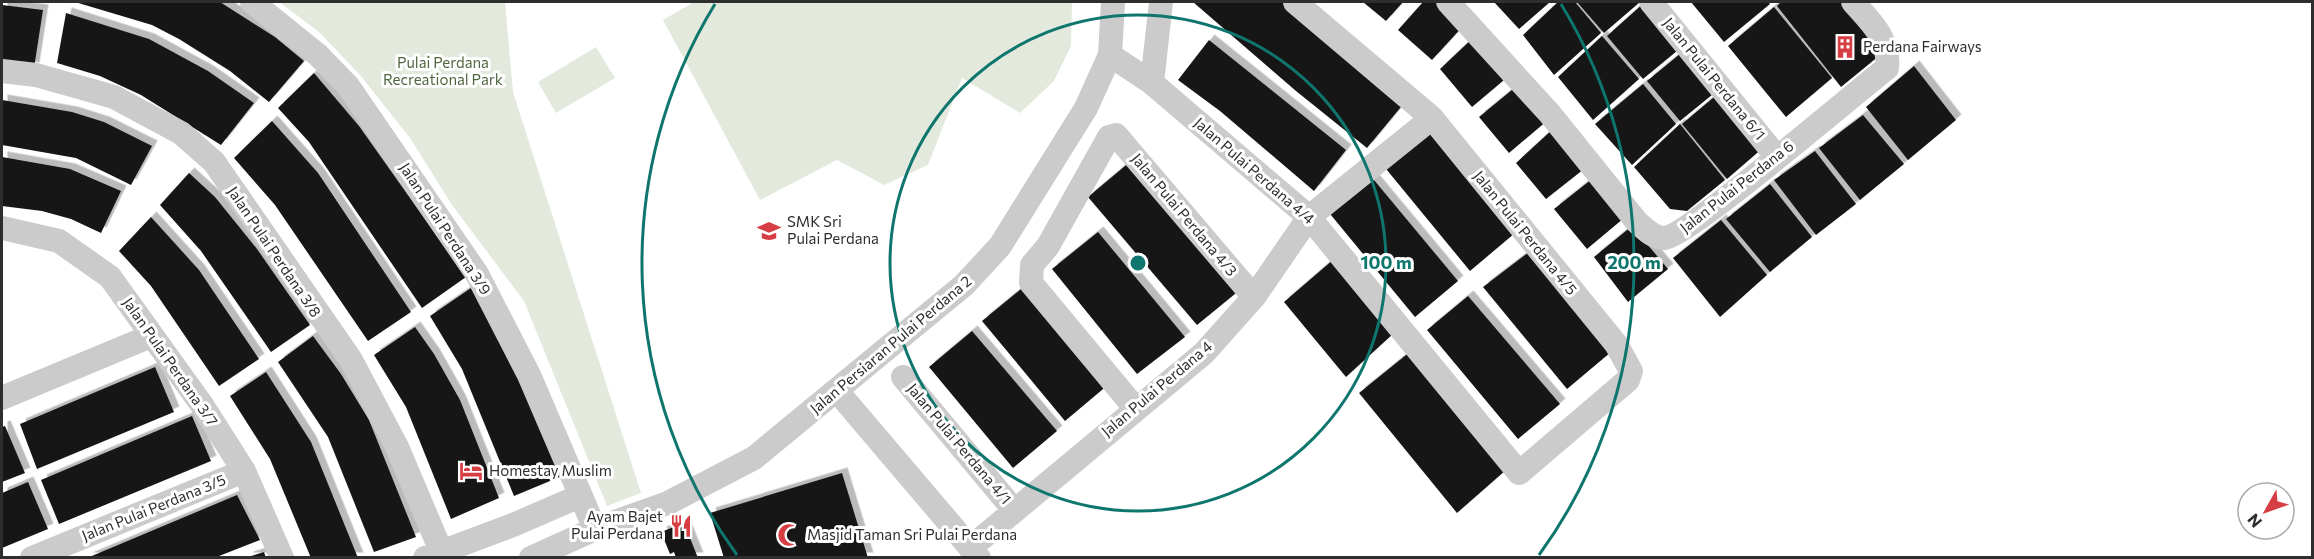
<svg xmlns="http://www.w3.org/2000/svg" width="2314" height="559" font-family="Commissioner,sans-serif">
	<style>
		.green { fill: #e3eadd }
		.building { fill: #151515; filter: url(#shadow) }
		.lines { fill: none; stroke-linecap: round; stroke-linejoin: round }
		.minor { stroke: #cbcbcb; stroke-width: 24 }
		.ring { fill: none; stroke: #0f766e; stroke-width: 3 }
		.labels { text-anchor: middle; stroke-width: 6; stroke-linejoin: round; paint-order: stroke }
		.poi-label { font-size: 15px; fill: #2e2e2e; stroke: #fff; text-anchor: start }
		.park-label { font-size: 15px; fill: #50663f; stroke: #fff }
		.street-label { font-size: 15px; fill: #2e2e2e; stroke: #fff }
		.centre { fill: #0f766e; stroke: #fff; stroke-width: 3 }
		.ring-label { font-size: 18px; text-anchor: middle; font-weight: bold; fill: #0f766e; stroke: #fff; stroke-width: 6; stroke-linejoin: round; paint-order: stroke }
	</style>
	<defs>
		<filter id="shadow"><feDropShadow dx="5.5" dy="-5.5" stdDeviation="0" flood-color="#0004"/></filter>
	</defs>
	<rect width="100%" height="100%" fill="#fff"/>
	<!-- green -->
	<path class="green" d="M 279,2 L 505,2 L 513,92 L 641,493 L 607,506 L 524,301 L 452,205 L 410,138 L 360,75 L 319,32 Z
		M 694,2 L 1072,2 L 1071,46 L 1054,81 L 1020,113 L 962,78 L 928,165 L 884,185 L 837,160 L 760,200 L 663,20 Z
		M 596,47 L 615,78 L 556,113 L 538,82 Z"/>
	<!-- building -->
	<path class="building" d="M 75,2 L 220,2 L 275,37 L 304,61 L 269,102 L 230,71 L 179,39 L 152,25 Z
		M 1193,2 L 1284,2 L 1405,102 L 1367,148 L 1296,91 Z
		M 1363,2 L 1403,2 L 1386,21 Z
		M 1423,2 L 1440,2 L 1465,24 L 1432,60 L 1398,30 Z
		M 1494,2 L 1550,2 L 1519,29 Z
		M 1558,2 L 1575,2 L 1601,33 L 1554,75 L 1523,35 Z
		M 1577,2 L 1640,2 L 1604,33 Z
		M 1645,2 L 1683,46 L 1643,79 L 1607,36 Z
		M 1691,2 L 1768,2 L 1770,4 L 1724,42 Z
		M 1781,2 L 1846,2 L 1885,51 L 1841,87 L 1777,6 Z
		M 2,5 L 43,10 L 34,68 L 2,64 Z
		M 1774,7 L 1832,78 L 1786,117 L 1728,46 Z
		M 66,13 L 149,39 L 208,71 L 254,103 L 221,145 L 141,95 L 100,76 L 57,63 Z
		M 1602,36 L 1639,79 L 1593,120 L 1558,77 Z
		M 1474,37 L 1510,75 L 1472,107 L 1440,69 Z
		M 1209,40 L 1346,150 L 1314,191 L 1220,111 L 1178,80 Z
		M 1686,49 L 1718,90 L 1680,121 L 1647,81 Z
		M 1914,66 L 1956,120 L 1908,160 L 1866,107 Z
		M 314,73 L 359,126 L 466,277 L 422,308 L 309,142 L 278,108 Z
		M 1643,84 L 1676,124 L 1632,165 L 1595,124 Z
		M 1518,85 L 1548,120 L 1509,153 L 1479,117 Z
		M 1720,92 L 1764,147 L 1727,179 L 1682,124 Z
		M 2,100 L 72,112 L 104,122 L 152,146 L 131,185 L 76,158 L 2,145 Z
		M 1863,115 L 1904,164 L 1860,200 L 1819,148 Z
		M 272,121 L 318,173 L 411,312 L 368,341 L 275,205 L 234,158 Z
		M 1680,124 L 1725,180 L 1687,211 L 1670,209 L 1634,167 Z
		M 1426,127 L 1515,233 L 1470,271 L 1382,164 Z
		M 1553,129 L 1584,169 L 1546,199 L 1516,163 Z
		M 1815,151 L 1856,204 L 1816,235 L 1774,180 Z
		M 2,157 L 70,169 L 121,191 L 101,233 L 71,219 L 42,211 L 2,206 Z
		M 1131,161 L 1241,289 L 1197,325 L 1088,197 Z
		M 189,173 L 215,197 L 257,249 L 310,325 L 271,352 L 201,251 L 160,205 Z
		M 1369,174 L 1458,281 L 1415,317 L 1326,209 Z
		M 1592,179 L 1624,218 L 1587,249 L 1554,209 Z
		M 1770,184 L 1812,237 L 1770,272 L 1726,219 Z
		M 151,217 L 199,270 L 259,359 L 219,386 L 151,286 L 119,251 Z
		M 1721,220 L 1767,275 L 1720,317 L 1673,258 Z
		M 1632,226 L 1668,269 L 1628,302 L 1594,257 Z
		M 1098,232 L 1185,337 L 1137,374 L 1052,269 Z
		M 1529,252 L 1611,352 L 1567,389 L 1483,287 Z
		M 1334,259 L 1394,333 L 1346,377 L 1284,302 Z
		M 1026,285 L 1109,384 L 1065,421 L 982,321 Z
		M 471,288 L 490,315 L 562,476 L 514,496 L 462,369 L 430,316 Z
		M 1468,296 L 1560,404 L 1518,439 L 1427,330 Z
		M 415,327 L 434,354 L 460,400 L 499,498 L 451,519 L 406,407 L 374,355 Z
		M 972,331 L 1057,431 L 1013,468 L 929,367 Z
		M 313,336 L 341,374 L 369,420 L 416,537 L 374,552 L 328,437 L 278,362 Z
		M 1411,351 L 1506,470 L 1457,513 L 1359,393 Z
		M 155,367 L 174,412 L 37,469 L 20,424 Z
		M 266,372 L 311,442 L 358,558 L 311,558 L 270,459 L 230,396 Z
		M 192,416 L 211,461 L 59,524 L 41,480 Z
		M 5,426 L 25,473 L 2,482 L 2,427 Z
		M 842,473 L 868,558 L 724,558 L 710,513 Z
		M 28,482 L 48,529 L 2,548 L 2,493 Z
		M 237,495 L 260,540 L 214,558 L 87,558 Z
		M 684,523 L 698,558 L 676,558 L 674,552 L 670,554 L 661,532 Z
		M 264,552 L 266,558 L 248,558 L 248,557 Z"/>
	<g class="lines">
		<!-- minor -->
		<path class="minor" d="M 252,2 L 318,55 L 348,86 L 477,274 L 529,375 L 595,529
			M 1448,2 L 1550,114 L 1637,222 C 1645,229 1653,238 1664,238 C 1687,237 1856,92 1887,68 C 1890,39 1871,22 1853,2
			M 1651,2 L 1777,157
			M 1110,55 L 1152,83 L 1309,217 L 1519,473 L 1628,380 L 1631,371 L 1616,344 L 1432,118 L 1295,2
			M 2,71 L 36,75 L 114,97 L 181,133 L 214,162 L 351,360 L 397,447 L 441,551
			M 1152,83 L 1161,2
			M 2,228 L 59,241 L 110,277 L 202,405 L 244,471 L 282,558
			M 903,377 L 1014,510
			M 837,391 L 979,558
			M 2,398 L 151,336
			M 1135,408 L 1031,283 L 1032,265 L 1048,246 L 1109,137 L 1116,135 L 1254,297
			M 970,548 L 1204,353 L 1254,297 L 1309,217 L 1432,118
			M 32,558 L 244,471
			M 425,558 L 513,525 L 580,496
			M 531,558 L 595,529 L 668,503 L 754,458 L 964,285 L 1000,246 L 1086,108 L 1110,55 L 1113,2"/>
	</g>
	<!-- distance rings -->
	<g class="ring">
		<circle cx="1138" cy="263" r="248"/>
		<path d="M737 555A496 496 0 0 1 715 4M1561 4A496 496 0 0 1 1539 555"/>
	</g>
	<!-- icons -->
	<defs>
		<g id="building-bare" transform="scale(1.8)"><path d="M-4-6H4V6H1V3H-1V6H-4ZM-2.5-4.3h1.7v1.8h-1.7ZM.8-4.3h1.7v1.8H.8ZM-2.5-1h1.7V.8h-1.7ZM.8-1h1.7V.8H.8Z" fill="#d63e44" stroke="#fff" stroke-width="2.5" paint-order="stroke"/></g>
		<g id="school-bare" transform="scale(1.8)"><path d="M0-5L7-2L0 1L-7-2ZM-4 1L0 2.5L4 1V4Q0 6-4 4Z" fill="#d63e44" stroke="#fff" stroke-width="2.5" paint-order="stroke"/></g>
		<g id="hotel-bare" transform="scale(1.8)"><path d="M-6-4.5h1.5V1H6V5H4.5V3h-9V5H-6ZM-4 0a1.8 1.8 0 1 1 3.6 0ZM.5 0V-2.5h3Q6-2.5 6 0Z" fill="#d63e44" stroke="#fff" stroke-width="2.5" paint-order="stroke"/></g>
		<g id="restaurant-bare" transform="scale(1.8)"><path d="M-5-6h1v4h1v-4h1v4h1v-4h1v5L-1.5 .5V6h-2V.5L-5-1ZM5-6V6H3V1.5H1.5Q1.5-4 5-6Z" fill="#d63e44" stroke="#fff" stroke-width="2.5" paint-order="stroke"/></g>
		<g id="mosque-bare" transform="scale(1.8)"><path d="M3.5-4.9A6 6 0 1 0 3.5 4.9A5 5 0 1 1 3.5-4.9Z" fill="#d63e44" stroke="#fff" stroke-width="2.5" paint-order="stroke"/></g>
	</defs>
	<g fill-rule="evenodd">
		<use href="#building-bare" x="1845" y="47"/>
		<use href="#school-bare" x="769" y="231"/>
		<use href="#hotel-bare" x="471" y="471"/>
		<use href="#restaurant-bare" x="681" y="526"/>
		<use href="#mosque-bare" x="789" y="535"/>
	</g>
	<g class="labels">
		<!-- poi labels -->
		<g class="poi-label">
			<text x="1863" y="52">Perdana Fairways</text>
			<text x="787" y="227">SMK Sri<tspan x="787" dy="17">Pulai Perdana</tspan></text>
			<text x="489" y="476">Homestay Muslim</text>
			<text x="663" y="522" text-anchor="end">Ayam Bajet<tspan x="663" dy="17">Pulai Perdana</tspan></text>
			<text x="807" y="540">Masjid Taman Sri Pulai Perdana</text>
		</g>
		<!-- park labels -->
		<g class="park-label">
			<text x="443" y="68">Pulai Perdana<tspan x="443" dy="17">Recreational Park</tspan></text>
		</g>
		<!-- street labels -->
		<g class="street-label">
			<text transform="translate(1714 79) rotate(51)" y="5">Jalan Pulai Perdana 6/1</text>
			<text transform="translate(1254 171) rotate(41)" y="5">Jalan Pulai Perdana 4/4</text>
			<text transform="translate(1737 187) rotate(-38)" y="5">Jalan Pulai Perdana 6</text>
			<text transform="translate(1184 215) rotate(50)" y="5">Jalan Pulai Perdana 4/3</text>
			<text transform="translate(445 229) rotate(57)" y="5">Jalan Pulai Perdana 3/9</text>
			<text transform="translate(1525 233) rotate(51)" y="5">Jalan Pulai Perdana 4/5</text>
			<text transform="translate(274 252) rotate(56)" y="5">Jalan Pulai Perdana 3/8</text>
			<text transform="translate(891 345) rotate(-40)" y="5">Jalan Persiaran Pulai Perdana 2</text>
			<text transform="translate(170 362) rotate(55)" y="5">Jalan Pulai Perdana 3/7</text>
			<text transform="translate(1157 389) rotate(-40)" y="5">Jalan Pulai Perdana 4</text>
			<text transform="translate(959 444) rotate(50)" y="5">Jalan Pulai Perdana 4/1</text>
			<text transform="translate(154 508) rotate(-22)" y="5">Jalan Pulai Perdana 3/5</text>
		</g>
	</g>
	<circle cx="1138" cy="263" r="9" class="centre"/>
	<g class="ring-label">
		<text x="1386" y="269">100 m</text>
		<text x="1634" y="269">200 m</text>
	</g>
	<!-- border -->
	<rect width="2314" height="559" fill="none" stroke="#2e2e2e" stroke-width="6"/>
	<!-- north arrow -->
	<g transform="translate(2266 511) rotate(230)"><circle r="28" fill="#ffffff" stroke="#ababab" stroke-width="1.5"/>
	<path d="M0-4.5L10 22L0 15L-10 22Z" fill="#d63e44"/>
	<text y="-9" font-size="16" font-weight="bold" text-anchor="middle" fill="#2e2e2e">N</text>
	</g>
</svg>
